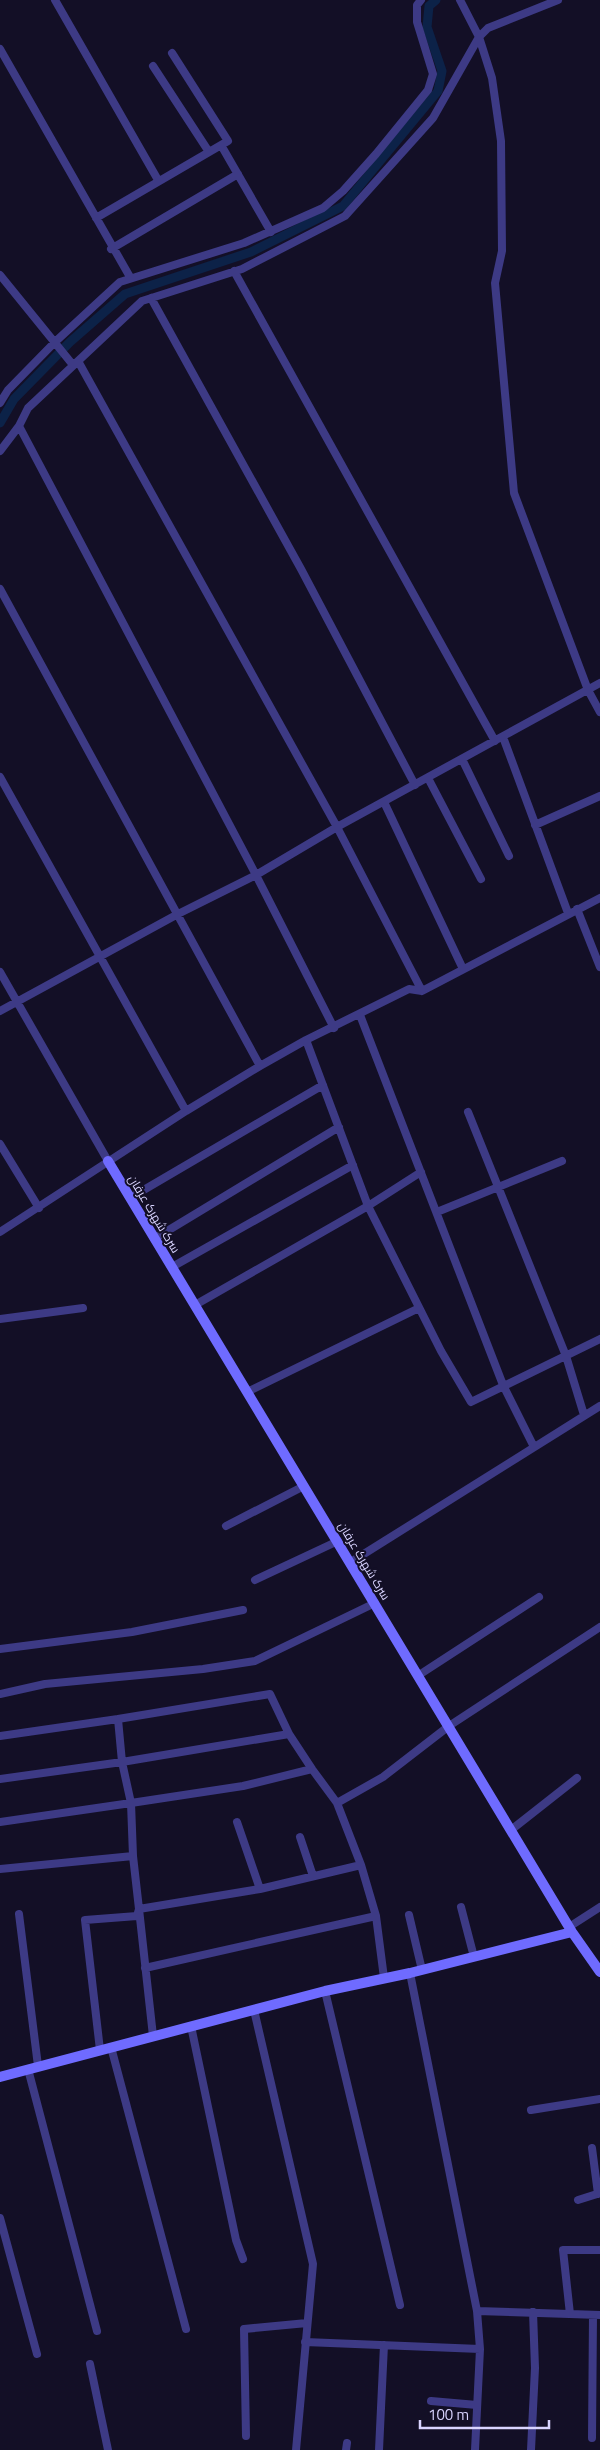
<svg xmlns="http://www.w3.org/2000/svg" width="600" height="2450" font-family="'Titillium Web',Cairo,sans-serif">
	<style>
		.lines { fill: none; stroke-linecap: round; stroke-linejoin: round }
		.canal { stroke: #0c2248; stroke-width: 9 }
		.street { stroke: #3d3a85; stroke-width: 8 }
		.secondary { stroke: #6f6bff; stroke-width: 10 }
		.labels { text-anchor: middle; stroke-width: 4; stroke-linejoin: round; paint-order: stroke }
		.street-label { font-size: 12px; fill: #d9d4ff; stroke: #130f26 }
	</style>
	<rect width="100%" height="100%" fill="#130f26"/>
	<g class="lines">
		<!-- canal -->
		<path class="canal" d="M 0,423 L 14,399 L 70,342 L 125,294 L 251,252 L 343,206 L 438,91 L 442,71 L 427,27 L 429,6 L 436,0"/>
		<!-- street -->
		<path class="street" d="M 55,0 L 158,180
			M 460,0 L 479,37 L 492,78 L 501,141 L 502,251 L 495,283 L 514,493 L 588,690 L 600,712
			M 0,49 L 130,277
			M 153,66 L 209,152
			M 221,145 L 271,232
			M 96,218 L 228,141 L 172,53
			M 111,249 L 238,174
			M 234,271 L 495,741
			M 0,275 L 73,365
			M 151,298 L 301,569 L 415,785
			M 78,361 L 337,827 L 422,991
			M 0,403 L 8,390 L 55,342 L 120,282 L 244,243 L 323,208 L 343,191 L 376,154 L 428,90 L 433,74 L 417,22 L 417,5 L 421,0
			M 19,426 L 256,875 L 334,1028
			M 0,451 L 19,426 L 28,408 L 142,301 L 242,269 L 345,216 L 433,118 L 479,37 L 488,28 L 558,0
			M 0,589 L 260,1066
			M 503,737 L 568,913
			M 462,759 L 509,856
			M 0,777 L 186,1111
			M 428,778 L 481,879
			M 384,802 L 463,969
			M 535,825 L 600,796
			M 577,909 L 600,967
			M 0,972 L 108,1161
			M 0,1011 L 178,914 L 256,875 L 337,827 L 600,683
			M 360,1015 L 503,1385 L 534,1447
			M 306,1040 L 368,1206 L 441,1351 L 471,1402 L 600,1339
			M 468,1112 L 566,1356 L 584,1415
			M 0,1144 L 39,1208
			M 130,1198 L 323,1085
			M 437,1212 L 562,1161
			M 0,1232 L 186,1111 L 260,1066 L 306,1040 L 409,989 L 422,991 L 600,898
			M 154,1239 L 339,1127
			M 172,1267 L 353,1165
			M 195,1305 L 368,1206 L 421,1172
			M 0,1319 L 83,1308
			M 247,1392 L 419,1308
			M 226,1526 L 304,1486
			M 351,1562 L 600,1406
			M 255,1580 L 338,1541
			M 0,1649 L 132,1632 L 243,1610
			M 419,1675 L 539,1597
			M 0,1694 L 45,1684 L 203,1669 L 255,1661 L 375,1603
			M 0,1736 L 118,1719
			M 0,1779 L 122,1762 L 118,1719 L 270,1694 L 289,1734
			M 337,1803 L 383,1777 L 449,1726 L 600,1627
			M 0,1822 L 131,1803 L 122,1762 L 289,1734 L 312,1769
			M 237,1822 L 260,1889
			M 511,1830 L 577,1778
			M 300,1837 L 313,1876
			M 0,1869 L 133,1856
			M 461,1907 L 474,1957
			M 19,1914 L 38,2066
			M 409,1915 L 422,1970
			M 569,1927 L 600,1907
			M 145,1968 L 376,1916
			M 410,1973 L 477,2311 L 480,2349 L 475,2450
			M 325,1991 L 400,2305
			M 254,2010 L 313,2264 L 296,2450
			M 191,2026 L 236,2240 L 243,2259
			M 153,2036 L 139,1909 L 260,1889 L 361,1865 L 376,1916 L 384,1978
			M 111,2047 L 186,2329
			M 100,2050 L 85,1920 L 137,1916 L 139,1909 L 133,1856 L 131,1803 L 243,1786 L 312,1769 L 337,1803 L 361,1865
			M 28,2069 L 97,2331
			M 531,2110 L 600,2099
			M 592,2148 L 598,2194
			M 578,2200 L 600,2193
			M 0,2218 L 37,2354
			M 477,2311 L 600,2315
			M 570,2314 L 563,2250 L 600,2250
			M 305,2342 L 480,2349
			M 90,2364 L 108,2450
			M 431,2401 L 477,2405
			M 246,2436 L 244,2329 L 307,2323
			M 592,2438 L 593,2315
			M 346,2450 L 347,2443
			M 379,2450 L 384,2345
			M 531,2450 L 535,2368 L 533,2312"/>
		<!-- secondary -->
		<path class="secondary" d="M 108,1161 L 572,1932 L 600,1972
			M 0,2077 L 325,1991 L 410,1973 L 572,1932"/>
	</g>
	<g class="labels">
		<!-- street labels -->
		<g class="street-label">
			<text transform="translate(154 1214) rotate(59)" y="4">سرک شهرک عرفان</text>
			<text transform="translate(364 1561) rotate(59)" y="4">سرک شهرک عرفان</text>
		</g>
	</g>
	<!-- scale -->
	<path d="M420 2420v8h129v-8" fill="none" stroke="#d9d4ff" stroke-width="2.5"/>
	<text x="428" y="2420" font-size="15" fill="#d9d4ff" stroke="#130f26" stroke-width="4" paint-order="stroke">100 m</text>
</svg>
